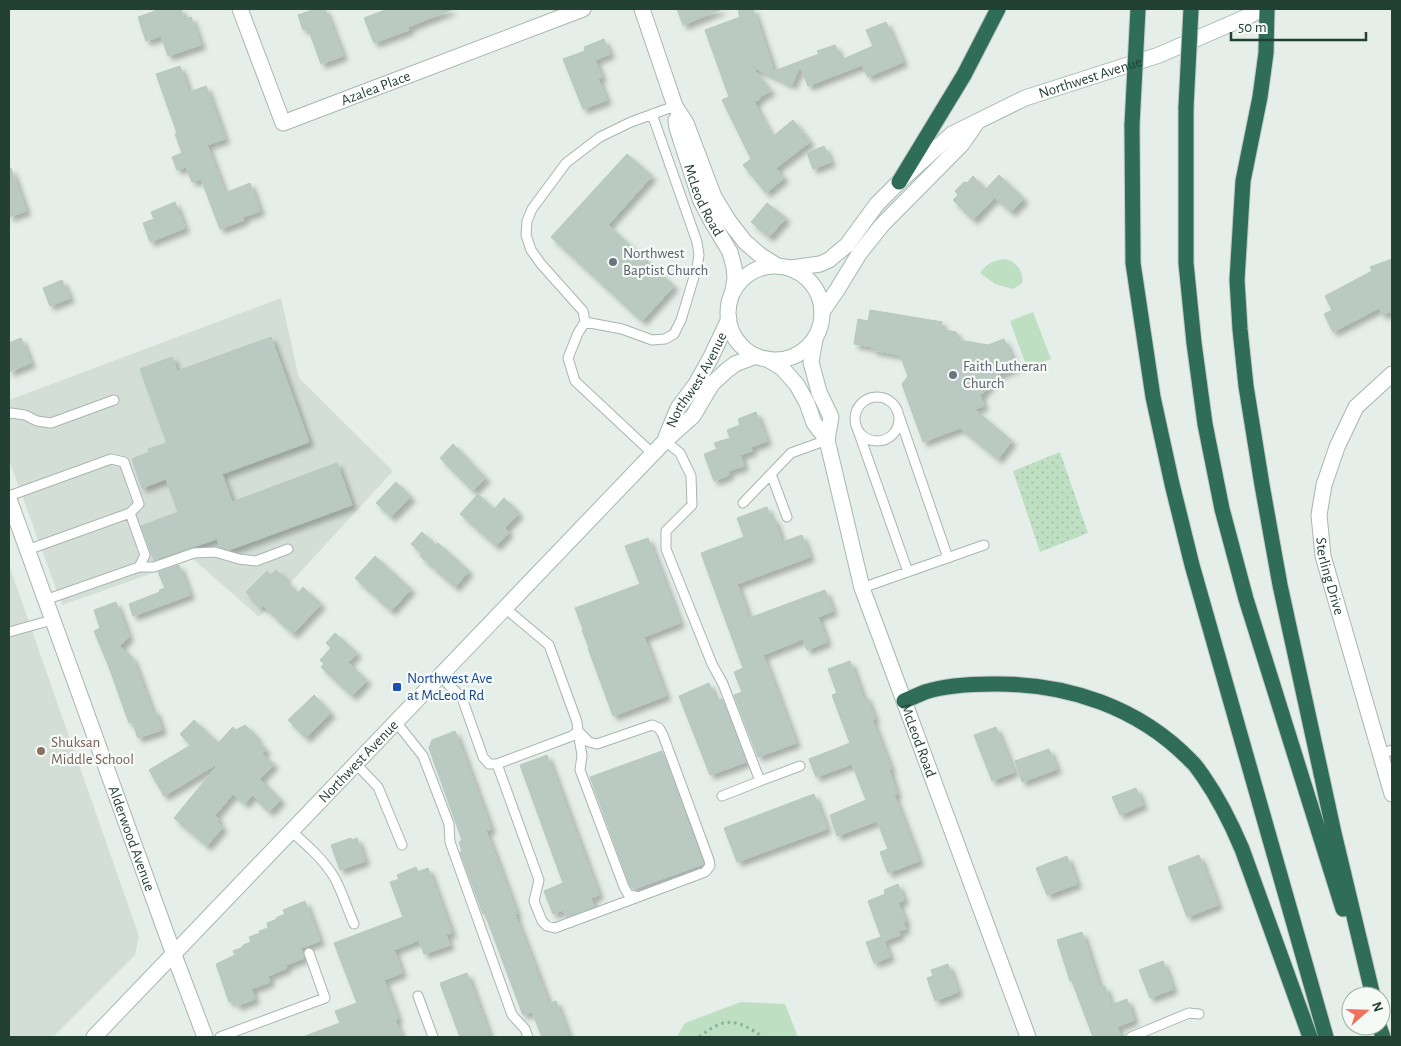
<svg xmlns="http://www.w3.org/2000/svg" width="1401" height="1046" font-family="'Alegreya Sans',sans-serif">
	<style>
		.built { fill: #d3ded7 }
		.green { fill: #bedfc2 }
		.garden { fill: url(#garden-dots) }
		.building { fill: #bac9c1; stroke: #b7c8bf; filter: url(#shadow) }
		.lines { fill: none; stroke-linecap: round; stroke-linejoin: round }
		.service-casing { stroke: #a7b6af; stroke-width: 11 }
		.minor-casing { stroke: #a7b6af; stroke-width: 17 }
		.secondary-casing { stroke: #a3baaf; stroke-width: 17 }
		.motorway-casing { stroke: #c1cac6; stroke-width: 17 }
		.path { stroke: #85b29e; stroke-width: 3; stroke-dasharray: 2.5 4; stroke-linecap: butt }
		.service { stroke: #fff; stroke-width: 9 }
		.minor { stroke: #fff; stroke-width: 15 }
		.secondary { stroke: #fff; stroke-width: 15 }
		.motorway { stroke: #2f6d58; stroke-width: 15 }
		.motorway-bridge-casing { stroke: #c1cac6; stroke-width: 17; stroke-linecap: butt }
		.motorway-bridge { stroke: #2f6d58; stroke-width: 15 }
		.worship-dot { fill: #6b7280; stroke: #f5faf7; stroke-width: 2 }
		.transit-dot { fill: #1a4fb4; stroke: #f5faf7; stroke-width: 2 }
		.education-dot { fill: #8d6e63; stroke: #f5faf7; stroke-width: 2 }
		.labels { text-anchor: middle; stroke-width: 4.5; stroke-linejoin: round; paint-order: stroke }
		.street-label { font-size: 15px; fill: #234035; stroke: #f5faf7 }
		.worship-label { font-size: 15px; fill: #5b616d; stroke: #f5faf7; text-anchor: start }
		.transit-label { font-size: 15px; fill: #164399; stroke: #f5faf7; text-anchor: start }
		.education-label { font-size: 15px; fill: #785e54; stroke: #f5faf7; text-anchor: start }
	</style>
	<defs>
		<pattern id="garden-dots" width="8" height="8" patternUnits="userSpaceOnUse" patternTransform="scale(1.25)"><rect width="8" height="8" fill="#bedfc2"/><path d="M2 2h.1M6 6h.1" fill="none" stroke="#a3c0a7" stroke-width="1.8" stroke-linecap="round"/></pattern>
		<filter id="shadow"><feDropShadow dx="4.5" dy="4.5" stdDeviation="2.5" flood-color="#0004"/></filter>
	</defs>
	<rect width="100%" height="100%" fill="#e5eee9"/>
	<!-- built -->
	<path class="built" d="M 281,298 L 299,378 L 393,471 L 259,617 L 193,559 L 62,605 L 9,460 L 9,400 Z
		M 9,565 L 139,936 L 135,955 L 53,1037 L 9,1037 Z"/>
	<!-- green -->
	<path class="green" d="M 1005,259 C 1016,261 1024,271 1022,283 L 1013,289 L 995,284 L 980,273 C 987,263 994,260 1005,259 Z
		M 1033,312 L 1051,359 L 1027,368 L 1010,321 Z
		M 741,1002 L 785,1004 L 798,1037 L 677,1037 L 685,1023 Z"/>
	<!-- garden -->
	<path class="garden" d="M 1060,452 L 1088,533 L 1040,552 L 1013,471 Z"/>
	<!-- building -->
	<path class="building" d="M 154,9 L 181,9 L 184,19 L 191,17 L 201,45 L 168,56 L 161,36 L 146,41 L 138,17 L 155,11 Z
		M 315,9 L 325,9 L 343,56 L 321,64 L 308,28 L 303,30 L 298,15 Z
		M 388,9 L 451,9 L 451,10 L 408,27 L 409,30 L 374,43 L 364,18 Z
		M 677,9 L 722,9 L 683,25 Z
		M 746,9 L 753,9 L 774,71 L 819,54 L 817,51 L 835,45 L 841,60 L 873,46 L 866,30 L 886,22 L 903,62 L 868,77 L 862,65 L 808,86 L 800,66 L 792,85 L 751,66 L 771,91 L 759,97 L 760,99 L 754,102 L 772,137 L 793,120 L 810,142 L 776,168 L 784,178 L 766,193 L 743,165 L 751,159 L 722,100 L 729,97 L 705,30 L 740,17 L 738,11 Z
		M 604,39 L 610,54 L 595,60 L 602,77 L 598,79 L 607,100 L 583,109 L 563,59 L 585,51 L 584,47 Z
		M 180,66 L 189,92 L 206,86 L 225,139 L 207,145 L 225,193 L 250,183 L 260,211 L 243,217 L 244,220 L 220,229 L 201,179 L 192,182 L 186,167 L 177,170 L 172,157 L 182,153 L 175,134 L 177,133 L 156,74 Z
		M 824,146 L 831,162 L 813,169 L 807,153 Z
		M 627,154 L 652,176 L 608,225 L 674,286 L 642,321 L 551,237 Z
		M 11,168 L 26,211 L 9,217 L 9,169 Z
		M 999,175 L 1024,199 L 1011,212 L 986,189 Z
		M 973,176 L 994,198 L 973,220 L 953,200 L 958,195 L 955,191 L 964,182 L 967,183 Z
		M 175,202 L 185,228 L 150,242 L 143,223 L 154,219 L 151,212 Z
		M 767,203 L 786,218 L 769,237 L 751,222 Z
		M 1392,259 L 1392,311 L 1382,315 L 1379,308 L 1333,332 L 1324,314 L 1332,310 L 1325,296 L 1372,271 L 1370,267 Z
		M 62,280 L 70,298 L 50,306 L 43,288 Z
		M 870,310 L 942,322 L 941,329 L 956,332 L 959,340 L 988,345 L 1004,339 L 1016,367 L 999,374 L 980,396 L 984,406 L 974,409 L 1012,441 L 998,459 L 960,428 L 923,442 L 902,384 L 908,376 L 900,355 L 872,350 L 873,347 L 854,344 L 858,319 L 868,321 Z
		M 271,337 L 309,442 L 222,474 L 232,502 L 337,463 L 352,505 L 229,550 L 220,547 L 217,539 L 154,560 L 141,526 L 178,512 L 166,479 L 142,488 L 132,459 L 149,452 L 148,449 L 167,443 L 140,369 L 172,357 L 177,371 Z
		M 21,338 L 31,363 L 9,372 L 9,343 Z
		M 756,412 L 767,441 L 751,447 L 752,451 L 740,455 L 744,466 L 728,471 L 729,475 L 714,481 L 704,454 L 717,449 L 714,443 L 730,438 L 727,430 L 740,425 L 738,419 Z
		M 453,444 L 486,478 L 473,491 L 440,458 Z
		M 396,482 L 411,497 L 391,517 L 376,503 Z
		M 478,494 L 494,509 L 504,498 L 519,513 L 505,528 L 509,532 L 496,546 L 460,514 Z
		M 767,507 L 771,519 L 774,518 L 782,542 L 802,535 L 810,557 L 737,584 L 749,618 L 825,590 L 833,611 L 818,617 L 827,642 L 807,650 L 803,639 L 763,655 L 796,743 L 758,757 L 734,695 L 742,692 L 734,672 L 743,668 L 701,553 L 744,537 L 737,518 Z
		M 422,532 L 436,545 L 438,543 L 469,571 L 455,587 L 420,556 L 422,554 L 411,544 Z
		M 648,538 L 680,623 L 644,637 L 666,696 L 613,716 L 588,648 L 589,648 L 582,630 L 583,629 L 575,608 L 640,584 L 625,546 Z
		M 375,556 L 411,589 L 391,611 L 355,578 Z
		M 179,565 L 190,595 L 133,616 L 129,604 L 160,592 L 159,590 L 165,588 L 158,572 Z
		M 276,570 L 298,593 L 303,587 L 321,604 L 293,634 L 263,606 L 261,608 L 246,592 L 267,571 L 271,575 Z
		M 116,602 L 129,637 L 120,646 L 133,659 L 152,711 L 155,710 L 162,730 L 138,738 L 132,722 L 129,723 L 109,667 L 94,631 L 100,628 L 94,610 Z
		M 335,633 L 357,653 L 348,663 L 367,680 L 352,696 L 321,667 L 324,664 L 320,660 L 331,648 L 326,643 Z
		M 850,661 L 863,697 L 866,696 L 875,719 L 872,720 L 891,769 L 889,770 L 897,794 L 894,795 L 919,861 L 888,873 L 880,852 L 888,849 L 877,821 L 837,836 L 830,815 L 866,800 L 852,764 L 816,777 L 809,759 L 850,743 L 832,695 L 837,693 L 828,669 Z
		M 709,683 L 716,701 L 722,699 L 746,762 L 710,775 L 679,696 Z
		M 314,695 L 331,713 L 306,738 L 288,720 Z
		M 194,720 L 218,743 L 233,727 L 236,730 L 245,725 L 258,738 L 256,740 L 266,749 L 262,754 L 274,764 L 260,779 L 281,800 L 269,812 L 252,795 L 245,804 L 233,794 L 215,815 L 219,819 L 217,822 L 223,827 L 207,846 L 174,818 L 220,762 L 164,796 L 149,770 L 191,745 L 180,734 Z
		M 996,727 L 1014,772 L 992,781 L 974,735 Z
		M 455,731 L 491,829 L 486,831 L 517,914 L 515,915 L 549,1004 L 556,1001 L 569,1037 L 542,1037 L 532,1012 L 523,1015 L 485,914 L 483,914 L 473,887 L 460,852 L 462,851 L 459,842 L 462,840 L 429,748 L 432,740 Z
		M 1049,749 L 1057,769 L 1022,782 L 1015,761 Z
		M 662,751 L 703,864 L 634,889 L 630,886 L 590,777 Z
		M 547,755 L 599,895 L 591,898 L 594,907 L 566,917 L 563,910 L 553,914 L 544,891 L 563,883 L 520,765 Z
		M 1136,788 L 1143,805 L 1120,815 L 1112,797 Z
		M 814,794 L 827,829 L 737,862 L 724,828 Z
		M 351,838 L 352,840 L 357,838 L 365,861 L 340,870 L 331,845 Z
		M 1199,855 L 1218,905 L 1187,917 L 1168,867 Z
		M 1067,856 L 1077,884 L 1047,895 L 1036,868 Z
		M 416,867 L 418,872 L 428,868 L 452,933 L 446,935 L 450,945 L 424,954 L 419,940 L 394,950 L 402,973 L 384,980 L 398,1019 L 395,1020 L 402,1037 L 305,1037 L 305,1036 L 340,1023 L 335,1011 L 357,1003 L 334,943 L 403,917 L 390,882 L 399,879 L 397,875 Z
		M 898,884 L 904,900 L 898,903 L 906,922 L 903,923 L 906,929 L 898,931 L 900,935 L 884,941 L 890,957 L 874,963 L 866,942 L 881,937 L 868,901 L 885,894 L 884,890 Z
		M 305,901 L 320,941 L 301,948 L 304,958 L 286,965 L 287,968 L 268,976 L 270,982 L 251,989 L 255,999 L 237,1006 L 234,1000 L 229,1002 L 216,964 L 235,955 L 233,951 L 243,947 L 243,945 L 251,942 L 249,937 L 260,933 L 259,931 L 268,928 L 267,923 L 277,919 L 276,918 L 285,914 L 283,910 Z
		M 1082,932 L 1100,988 L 1105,986 L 1111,1005 L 1127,999 L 1134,1020 L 1117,1027 L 1121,1037 L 1093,1037 L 1072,981 L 1070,981 L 1057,940 Z
		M 1163,961 L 1173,989 L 1150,998 L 1139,970 Z
		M 948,964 L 958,992 L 935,1001 L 927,978 L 933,976 L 931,970 Z
		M 467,973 L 490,1037 L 460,1037 L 440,983 Z"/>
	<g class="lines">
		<!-- service casing -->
		<g class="service-casing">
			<path id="service" d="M 585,322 L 622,329 L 652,340 L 665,339 L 674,334 L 681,320 L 697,267 L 699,255 L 697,242 L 652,114
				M855 419a22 22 0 1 1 44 0a22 22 0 1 1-44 0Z
				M 898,413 L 948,558
				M 9,414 L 11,413 L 25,415 L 37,421 L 51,423 L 114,400
				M 856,425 L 908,572
				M 665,441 L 680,453 L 691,476 L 692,505 L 666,531 L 666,549 L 712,664 L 723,684 L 760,781 L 800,766
				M 653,454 L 575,381 L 568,358 L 578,333 L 585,322 L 583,311 L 541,264 L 531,250 L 526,235 L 527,221 L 532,209 L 566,163 L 600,137 L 631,122 L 675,106
				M 771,474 L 787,517
				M 9,496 L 111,459 L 124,462 L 139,504 L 130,513 L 27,550
				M 743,503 L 791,453 L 827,440
				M 139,567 L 154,567 L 194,553 L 215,552 L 239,559 L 256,561 L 288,549
				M 862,588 L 984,545
				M 45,600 L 139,567 L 145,555 L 130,513
				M 9,632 L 52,620
				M 440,676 L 462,698 L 483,757 L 489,764 L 497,764 L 572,736 L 578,731 L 577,722 L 549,645 L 505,608
				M 396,722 L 423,756 L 449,824 L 450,842 L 512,1015 L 525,1029 L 528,1037
				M 578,732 L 582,755 L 580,770 L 624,887 L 628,894 L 638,897
				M 1381,754 L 1392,750
				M 356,764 L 378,787 L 402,845
				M 497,764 L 539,880 L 534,901 L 542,921 L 547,926 L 555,928 L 705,872 L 710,866 L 709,860 L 663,735 L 659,728 L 652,725 L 597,744 L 589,742 L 578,731
				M 722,796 L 760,781
				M 291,831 C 307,845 323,859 334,877 C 342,891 347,908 354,924
				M 418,996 L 433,1037
				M 220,1037 L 325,998 L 309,953
				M 1131,1037 L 1189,1013 L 1199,1014"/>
		</g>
		<!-- minor casing -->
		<g class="minor-casing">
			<g id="minor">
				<path id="s1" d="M 240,9 L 283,123 L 583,9"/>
				<path d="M 642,9 L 675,106 L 686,123 L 714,197 L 728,220 L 745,242 L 760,255 L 776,265"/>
				<path id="s2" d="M 676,120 L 677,128 L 700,199 L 712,222 L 730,252 L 734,267 L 735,278 L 733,291"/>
				<path id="s3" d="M 1392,374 L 1356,407 L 1337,447 L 1324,485 L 1319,515 L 1323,556 L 1392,794"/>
				<path id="s4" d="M 9,499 L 174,955 L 205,1037"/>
				<path id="s5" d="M 904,701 L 1028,1037"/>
			</g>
		</g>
		<!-- secondary casing -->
		<g class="secondary-casing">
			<g id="secondary">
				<circle cx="775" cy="313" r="47"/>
				<path id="s6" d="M 791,268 L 820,264 L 829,260 L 847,245 L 877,204 L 899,182 L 952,134 L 1025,98 L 1159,55 L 1251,15 L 1260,9"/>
				<path d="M 822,312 L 837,290 L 859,254 L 882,225 L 962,144 L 976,124"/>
				<path d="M 815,339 L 811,362 L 819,392 L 831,417 L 827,440 L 862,588 L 904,701"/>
				<path d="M 767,359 L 782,368 L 797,385 L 807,403 L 814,423 L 827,440"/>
				<path id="s7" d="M 666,437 L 678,408 L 696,384 L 711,357 L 729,319"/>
				<path id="s8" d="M 94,1037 L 665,441 L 693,416 L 712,384 L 726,371 L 735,364 L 756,356"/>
			</g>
		</g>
		<!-- motorway casing -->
		<g class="motorway-casing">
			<path id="motorway" d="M 1267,9 L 1266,53 L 1260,97 L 1243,181 L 1237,280 L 1240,329 L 1246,386 L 1262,485 L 1280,585 L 1334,833 L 1373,996
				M 1186,107 L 1186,263 L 1194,343 L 1205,424 L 1222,509 L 1246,599 L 1343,909
				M 1132,125 L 1133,263 L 1153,397 L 1172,484 L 1192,565 L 1326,1037
				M 899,182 L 964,75 L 998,9
				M 904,701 C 911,698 918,695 925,692 C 947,685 970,684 993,684 C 1067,683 1139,707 1191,761 C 1196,765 1199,771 1203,776 C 1219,799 1231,823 1242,849 L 1310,1037
				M 1379,1026 L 1383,1037"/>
		</g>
		<!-- path -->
		<path class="path" d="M 699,1037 C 725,1016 737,1019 763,1037"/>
		<!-- service -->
		<use href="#service" class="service"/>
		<!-- minor -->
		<use href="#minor" class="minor"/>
		<!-- secondary -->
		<use href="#secondary" class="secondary"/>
		<!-- motorway -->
		<use href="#motorway" class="motorway"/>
		<!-- motorway-bridge casing -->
		<g class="motorway-bridge-casing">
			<path id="motorway-bridge" d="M 1186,107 L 1191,9
				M 1132,125 L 1138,9"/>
		</g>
		<!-- motorway-bridge -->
		<use href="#motorway-bridge" class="motorway-bridge"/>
	</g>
	<!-- markers -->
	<g class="worship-dot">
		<circle cx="613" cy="262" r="5"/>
		<circle cx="953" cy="375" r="5"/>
	</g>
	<rect class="transit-dot" x="392" y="682" width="10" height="10" rx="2.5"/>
	<circle class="education-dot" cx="41" cy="751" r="5"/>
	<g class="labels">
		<!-- street labels -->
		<g class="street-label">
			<text dy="5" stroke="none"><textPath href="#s6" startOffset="366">Northwest Avenue</textPath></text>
			<text dy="5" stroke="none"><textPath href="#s1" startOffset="221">Azalea Place</textPath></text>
			<text dy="5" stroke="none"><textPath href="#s2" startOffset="85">McLeod Road</textPath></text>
			<text dy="5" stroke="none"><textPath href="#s7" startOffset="65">Northwest Avenue</textPath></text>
			<text dy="5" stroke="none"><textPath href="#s3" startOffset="226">Sterling Drive</textPath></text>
			<text dy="5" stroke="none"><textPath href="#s5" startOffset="42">McLeod Road</textPath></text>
			<text dy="5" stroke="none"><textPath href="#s8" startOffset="382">Northwest Avenue</textPath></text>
			<text dy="5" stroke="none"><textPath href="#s4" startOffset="361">Alderwood Avenue</textPath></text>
		</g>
		<!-- worship labels -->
		<g class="worship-label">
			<text x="623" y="258">Northwest<tspan x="623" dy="17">Baptist Church</tspan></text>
			<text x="963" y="371">Faith Lutheran<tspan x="963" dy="17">Church</tspan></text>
		</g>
		<!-- transit labels -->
		<g class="transit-label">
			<text x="407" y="683">Northwest Ave<tspan x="407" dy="17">at McLeod Rd</tspan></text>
		</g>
		<!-- education labels -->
		<g class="education-label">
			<text x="51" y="747">Shuksan<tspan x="51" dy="17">Middle School</tspan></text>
		</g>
	</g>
	<!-- border -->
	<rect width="1401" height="1046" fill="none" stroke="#234035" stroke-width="20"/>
	<!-- north arrow -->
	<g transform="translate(1366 1011) rotate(70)"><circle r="24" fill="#f5faf7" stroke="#a1b0a9"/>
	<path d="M0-4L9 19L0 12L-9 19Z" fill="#f2705e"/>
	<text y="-8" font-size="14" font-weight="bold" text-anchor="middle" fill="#234035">N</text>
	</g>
	<!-- scale -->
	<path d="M1231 32v8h135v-8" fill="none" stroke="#234035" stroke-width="2.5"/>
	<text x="1238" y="32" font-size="15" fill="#234035" stroke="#f5faf7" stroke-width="4" paint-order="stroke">50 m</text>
</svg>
